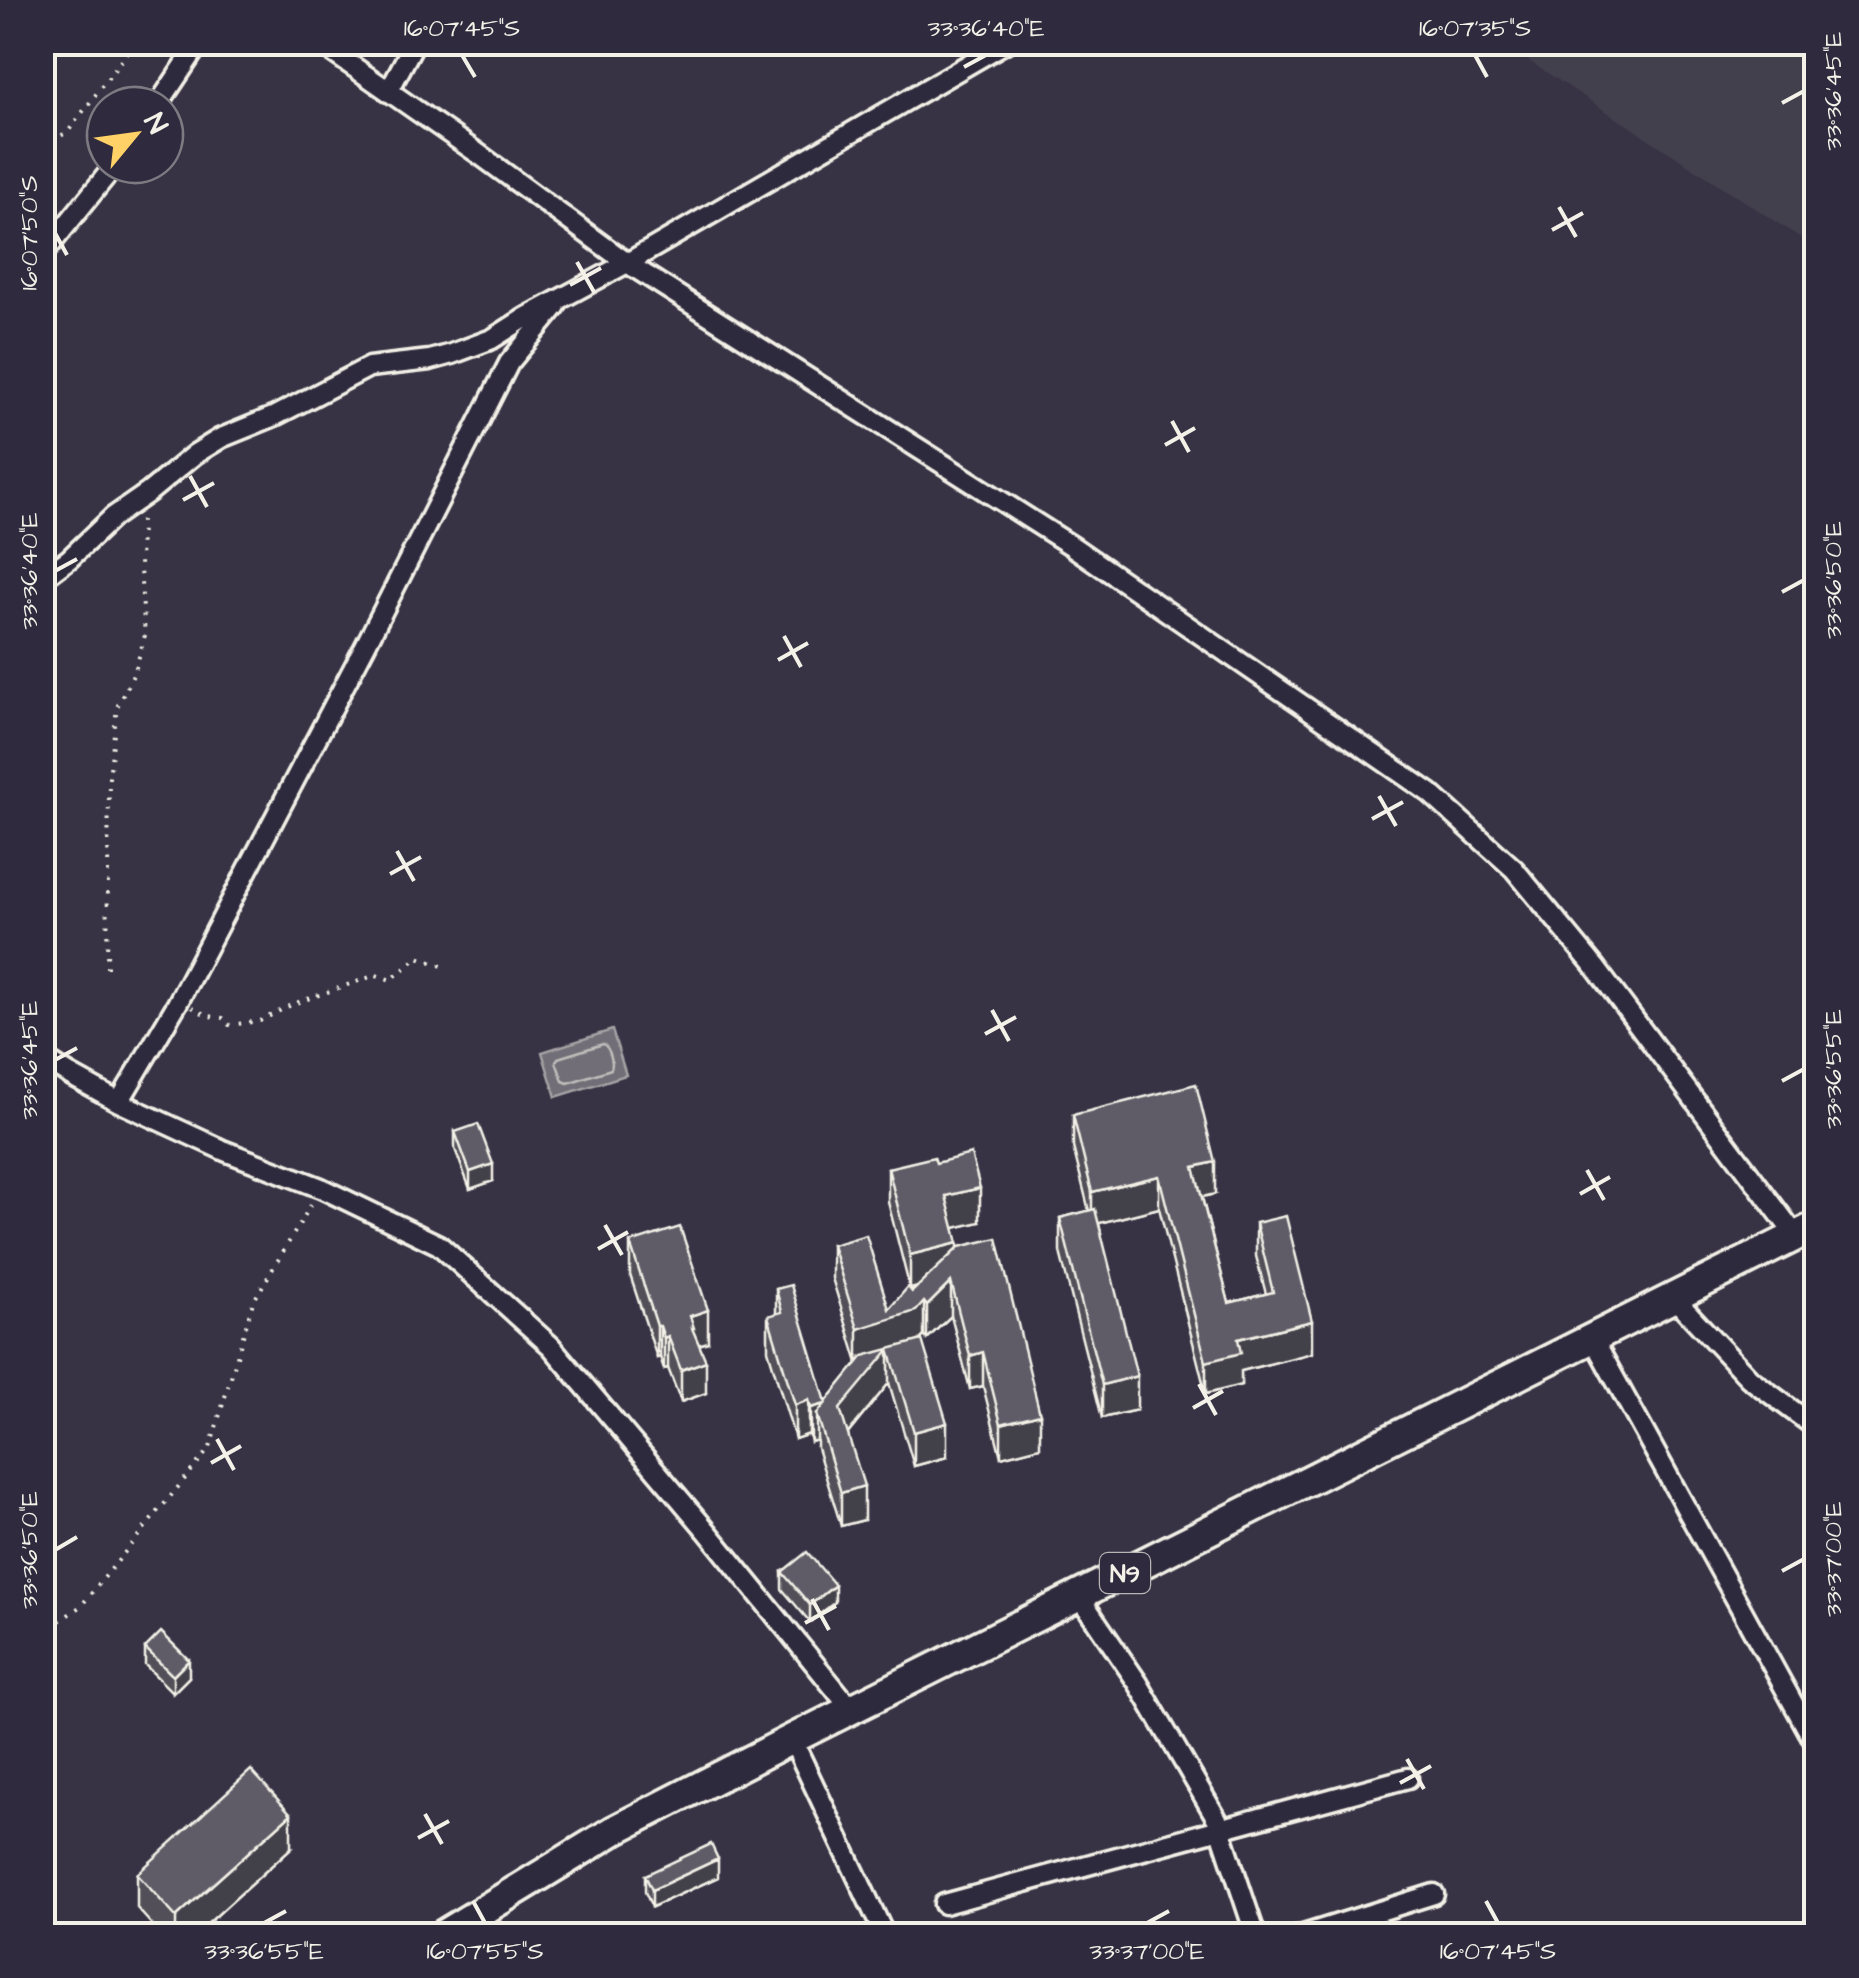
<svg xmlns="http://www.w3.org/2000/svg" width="1859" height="1978" font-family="'Architects Daughter',sans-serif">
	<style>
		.built { fill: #433f4e }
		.water { fill: #726e77; stroke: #a6a2a4; stroke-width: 2.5 }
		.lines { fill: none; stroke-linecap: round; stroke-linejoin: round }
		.shore { stroke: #c0bdbb; stroke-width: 2.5 }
		.minor-casing { stroke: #f4f1e8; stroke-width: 25 }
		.highway-casing { stroke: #f4f1e8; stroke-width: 35 }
		.path { stroke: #f4f1e8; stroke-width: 4; stroke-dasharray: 2.5 8; stroke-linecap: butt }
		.minor { stroke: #2f2a3d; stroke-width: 18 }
		.highway { stroke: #2f2a3d; stroke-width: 28 }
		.wall { fill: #524f59; stroke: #f4f1e8; stroke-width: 2.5 }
		.shaded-wall { fill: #424048; stroke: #f4f1e8; stroke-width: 2.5 }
		.building { fill: #5f5c67; stroke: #f4f1e8; stroke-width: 2.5 }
		.ticks { fill: none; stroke: #f4f1e8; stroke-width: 4 }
		.labels { text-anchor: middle; stroke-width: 10; stroke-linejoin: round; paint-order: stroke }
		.shield { fill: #2f2a3d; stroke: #b9b5b5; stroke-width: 2.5 }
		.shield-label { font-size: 25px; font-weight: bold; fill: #f4f1e8 }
		.neatline { fill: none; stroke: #f4f1e8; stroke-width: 4 }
		.ticks-label { font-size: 25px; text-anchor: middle; fill: #f4f1e8 }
	</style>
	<rect width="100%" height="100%" fill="#373244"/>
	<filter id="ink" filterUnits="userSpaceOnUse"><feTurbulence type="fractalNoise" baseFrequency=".01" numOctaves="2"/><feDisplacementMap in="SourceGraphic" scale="20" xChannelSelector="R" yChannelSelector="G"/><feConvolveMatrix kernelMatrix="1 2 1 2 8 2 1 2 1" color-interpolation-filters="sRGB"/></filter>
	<g filter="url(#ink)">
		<!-- built -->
		<path class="built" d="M 1501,43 L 1816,43 L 1816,248 Z"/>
		<!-- water -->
		<path class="water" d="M 612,1030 L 626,1075 L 556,1097 L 542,1052 Z"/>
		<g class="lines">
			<!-- shore -->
			<path class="shore" d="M 603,1044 C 609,1047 614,1062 611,1069 L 568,1083 L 563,1081 L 556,1062 L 558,1058 Z"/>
			<!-- minor casing -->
			<g class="minor-casing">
				<path id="minor" d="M 318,42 L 476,152 L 627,263 L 1072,546 L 1430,793 L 1514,869 L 1595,967 L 1796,1236
					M 388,92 L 415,42
					M 158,105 L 200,42
					M 42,255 L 115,165
					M 42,579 L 69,559 L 113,517 L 149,492 L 195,454 L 221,438 L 275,416 L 369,367 L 430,360 L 452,354 L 492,339 L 525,318 L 627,263 L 1007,42
					M 42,1057 L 70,1075 L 119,1102 L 225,1151 L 321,1188 L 439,1245 L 551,1346 L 707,1531 L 852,1710
					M 119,1102 L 177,1004 L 365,646 L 509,363 L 556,306
					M 1674,1298 L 1749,1378 L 1811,1424 L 1816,1425
					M 1593,1339 L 1816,1745
					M 1079,1596 L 1138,1683 L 1217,1819 L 1256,1936
					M 792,1739 L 885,1936
					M 944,1904 L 1408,1778
					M 1300,1936 L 1434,1894"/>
			</g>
			<!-- highway casing -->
			<g class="highway-casing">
				<path id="highway" d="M 441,1936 L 615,1830 L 792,1739 L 1816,1226"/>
			</g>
			<!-- path -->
			<path class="path" d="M 42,143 L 67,133 L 135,42
				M 107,968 L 109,778 L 117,707 L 135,671 L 145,635 L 140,570 L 141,520
				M 192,1007 L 208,1016 L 223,1018 L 229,1025 L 260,1021 L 293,1004 L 376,975 L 391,980 L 418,957 L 442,966
				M 42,1633 L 81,1606 L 210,1448 L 253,1302 L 311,1205"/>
			<!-- minor -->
			<use href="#minor" class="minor"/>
			<!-- highway -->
			<use href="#highway" class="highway"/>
		</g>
		<!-- wall -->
		<path class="wall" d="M 1073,1115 L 1215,1194 L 1202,1197 L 1229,1303 L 1266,1294 L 1256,1256 L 1256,1223 L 1312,1353 L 1241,1371 L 1241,1385 L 1206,1394 L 1159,1208 L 1099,1223 L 1137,1410 L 1102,1418 L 1060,1252 L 1060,1218 L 1089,1211 L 1073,1147 Z
			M 455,1132 L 493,1181 L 470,1189 L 455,1149 Z
			M 936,1163 L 980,1222 L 954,1228 L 958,1248 L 1040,1447 L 1001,1457 L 983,1386 L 970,1389 L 951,1316 L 927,1339 L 924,1336 L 920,1340 L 947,1457 L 914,1466 L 889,1383 L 848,1434 L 864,1520 L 841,1526 L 817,1448 L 817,1440 L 811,1442 L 809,1434 L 795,1439 L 768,1350 L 768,1316 L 776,1314 L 776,1289 L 826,1402 L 858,1363 L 832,1278 L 832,1245 L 889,1309 L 912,1292 L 917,1287 L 910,1289 L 888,1202 L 888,1168 Z
			M 630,1243 L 708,1342 L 699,1345 L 706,1393 L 681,1402 L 668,1368 L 664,1369 L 660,1357 L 657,1358 L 630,1275 Z
			M 782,1572 L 835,1602 L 810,1622 L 782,1589 Z
			M 145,1648 L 189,1677 L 173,1693 L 145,1665 Z
			M 291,1848 L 194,1936 L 162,1936 L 137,1908 L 137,1874 Z
			M 645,1875 L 718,1877 L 652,1907 L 645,1892 Z"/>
		<!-- shaded-wall -->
		<path class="shaded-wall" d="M 1215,1162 L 1215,1194 L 1194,1199 L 1194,1167 Z
			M 493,1164 L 493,1181 L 470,1189 L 470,1172 Z
			M 1159,1176 L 1159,1208 L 1092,1225 L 1092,1192 Z
			M 980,1188 L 980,1222 L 946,1230 L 946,1196 Z
			M 958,1243 L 958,1277 L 910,1289 L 910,1255 Z
			M 951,1282 L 951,1316 L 927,1339 L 927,1306 Z
			M 924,1302 L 924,1336 L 916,1344 L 889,1353 L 889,1383 L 840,1443 L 840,1409 L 858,1363 L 858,1329 Z
			M 708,1310 L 708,1342 L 694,1346 L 690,1316 Z
			M 1312,1321 L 1312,1353 L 1241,1371 L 1241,1385 L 1206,1394 L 1206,1362 L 1238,1339 Z
			M 657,1326 L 660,1326 L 660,1357 L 657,1358 Z
			M 668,1336 L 668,1368 L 664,1369 L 664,1338 Z
			M 983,1352 L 983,1386 L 970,1389 L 970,1356 Z
			M 706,1361 L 706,1393 L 681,1402 L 681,1370 Z
			M 1137,1376 L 1137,1410 L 1102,1418 L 1102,1385 Z
			M 809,1400 L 809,1434 L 795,1439 L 795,1405 Z
			M 825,1404 L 817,1414 L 817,1440 L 811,1442 L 811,1408 Z
			M 1040,1414 L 1040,1447 L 1001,1457 L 1001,1424 Z
			M 947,1423 L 947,1457 L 914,1466 L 914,1432 Z
			M 864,1486 L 864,1520 L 841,1526 L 841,1493 Z
			M 835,1585 L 835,1602 L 810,1622 L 810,1605 Z
			M 189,1660 L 189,1677 L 173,1693 L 173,1676 Z
			M 291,1814 L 291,1848 L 194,1936 L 176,1936 L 176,1917 Z
			M 718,1859 L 718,1877 L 652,1907 L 652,1890 Z"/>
		<!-- building -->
		<path class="building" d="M 1196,1084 L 1215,1162 L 1194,1167 L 1229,1303 L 1273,1292 L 1256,1223 L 1286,1216 L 1312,1321 L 1238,1339 L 1241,1353 L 1206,1362 L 1159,1176 L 1092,1192 L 1073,1115 Z
			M 478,1124 L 493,1164 L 470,1172 L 455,1132 Z
			M 971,1154 L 980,1188 L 946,1196 L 958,1243 L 910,1255 L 888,1168 L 934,1157 L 936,1163 Z
			M 1095,1209 L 1137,1376 L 1102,1385 L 1060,1218 Z
			M 680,1227 L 708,1310 L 690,1316 L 694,1328 L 692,1328 L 706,1361 L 681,1370 L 668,1336 L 664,1338 L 660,1326 L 657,1326 L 630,1243 Z
			M 866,1235 L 889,1309 L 908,1287 L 912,1292 L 959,1247 L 997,1238 L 1040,1414 L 1001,1424 L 983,1352 L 970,1356 L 951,1282 L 927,1306 L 924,1302 L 916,1311 L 858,1329 L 832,1245 Z
			M 791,1285 L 826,1402 L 863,1356 L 922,1340 L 947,1423 L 914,1432 L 889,1350 L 840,1409 L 864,1486 L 841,1493 L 817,1414 L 825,1404 L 811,1408 L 809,1400 L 795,1405 L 768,1316 L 782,1312 L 776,1289 Z
			M 807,1552 L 835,1585 L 810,1605 L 782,1572 Z
			M 161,1632 L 189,1660 L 173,1676 L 145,1648 Z
			M 251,1770 L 291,1814 L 176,1917 L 137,1874 Z
			M 711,1844 L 718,1859 L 652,1890 L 645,1875 Z"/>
	</g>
	<!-- ticks -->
	<path class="ticks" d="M 462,55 L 475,77M 1475,55 L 1487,77M 964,67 L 986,55M 1782,103 L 1804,91M 1559,207 L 1576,237M 1552,230 L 1583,213M 55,233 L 67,255M 577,262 L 594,292M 570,285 L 601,268M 1172,421 L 1189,452M 1165,445 L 1195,428M 190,476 L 207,507M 183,500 L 214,483M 55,571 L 77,559M 1782,592 L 1804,580M 784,636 L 801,667M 778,660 L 808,643M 1379,796 L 1396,826M 1372,819 L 1403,802M 397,851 L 414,881M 390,874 L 421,857M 992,1010 L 1009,1041M 985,1034 L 1016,1017M 55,1060 L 77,1048M 1782,1081 L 1804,1069M 1587,1170 L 1604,1200M 1580,1194 L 1610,1177M 605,1225 L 622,1255M 598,1249 L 628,1232M 1199,1384 L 1216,1415M 1193,1408 L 1223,1391M 217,1439 L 234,1470M 211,1463 L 241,1446M 55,1550 L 77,1537M 1782,1571 L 1804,1559M 812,1599 L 829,1630M 805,1623 L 836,1606M 1407,1759 L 1424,1789M 1400,1783 L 1431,1766M 425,1814 L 442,1844M 418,1838 L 449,1821M 473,1901 L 485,1923M 1486,1901 L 1498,1923M 264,1923 L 286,1911M 1147,1923 L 1169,1911"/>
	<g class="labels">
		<!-- shield labels -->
		<rect class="shield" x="1100" y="1553" width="50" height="40" rx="8"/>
		<g class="shield-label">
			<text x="1125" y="1582">N9</text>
		</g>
	</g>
	<!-- margin -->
	<rect width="1859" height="1978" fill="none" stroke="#2f2a3d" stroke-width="110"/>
	<!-- north arrow -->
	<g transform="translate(135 135) rotate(61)"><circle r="48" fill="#2f2a3d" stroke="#7e7a81" stroke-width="2.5"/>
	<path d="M0-8L18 38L0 25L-18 38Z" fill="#ffd166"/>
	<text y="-15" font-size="28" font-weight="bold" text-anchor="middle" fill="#f4f1e8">N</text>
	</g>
	<rect x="55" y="55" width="1749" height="1868" class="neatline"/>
	<g class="ticks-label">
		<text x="462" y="36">16°07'45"S</text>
		<text x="986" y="36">33°36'40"E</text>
		<text x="1475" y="36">16°07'35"S</text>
		<text transform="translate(1832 91) rotate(-90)" y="9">33°36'45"E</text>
		<text transform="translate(28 233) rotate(-90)" y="9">16°07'50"S</text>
		<text transform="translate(28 571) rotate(-90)" y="9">33°36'40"E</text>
		<text transform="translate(1832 580) rotate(-90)" y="9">33°36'50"E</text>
		<text transform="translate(28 1060) rotate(-90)" y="9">33°36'45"E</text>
		<text transform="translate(1832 1069) rotate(-90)" y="9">33°36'55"E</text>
		<text transform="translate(28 1550) rotate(-90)" y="9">33°36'50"E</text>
		<text transform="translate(1832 1559) rotate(-90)" y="9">33°37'00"E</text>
		<text x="264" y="1959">33°36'55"E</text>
		<text x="485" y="1959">16°07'55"S</text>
		<text x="1147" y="1959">33°37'00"E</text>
		<text x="1498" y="1959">16°07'45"S</text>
	</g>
</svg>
